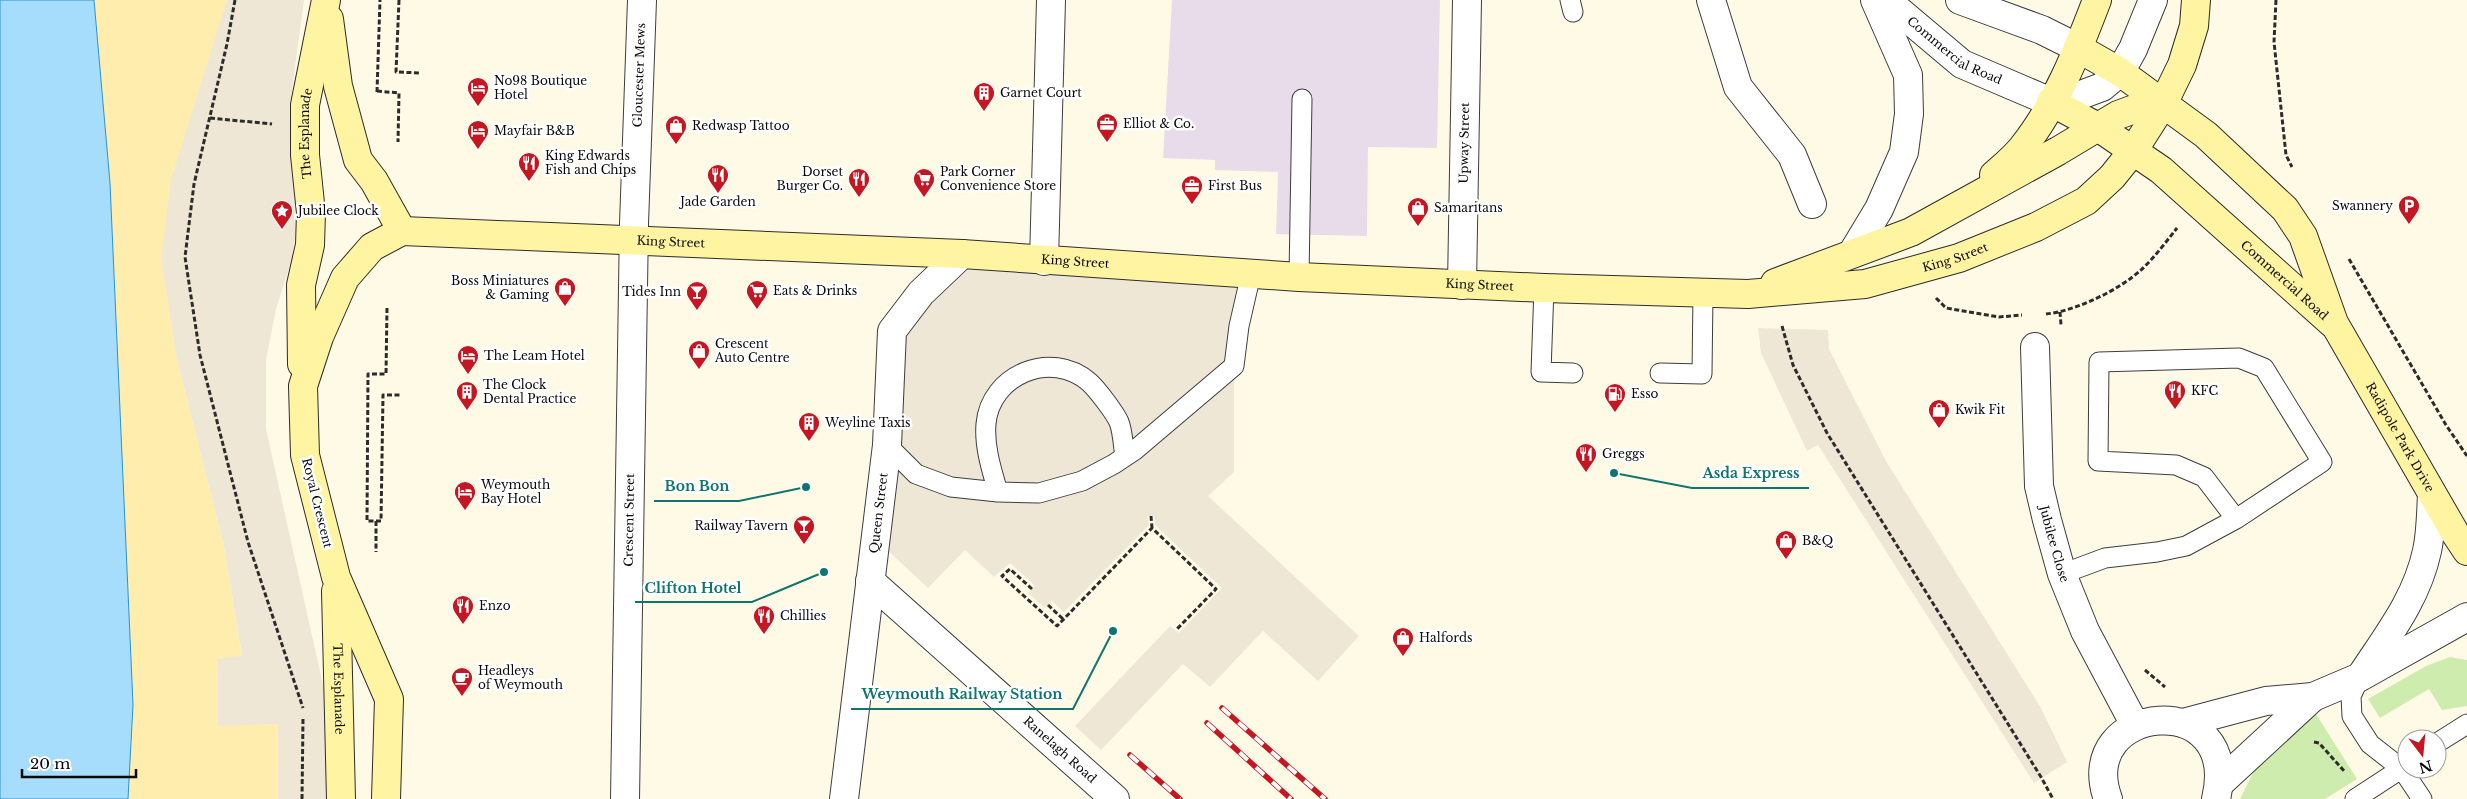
<svg xmlns="http://www.w3.org/2000/svg" width="2467" height="799" font-family="'Libre Baskerville',serif">
	<style>
		.industrial { fill: #e9dcea }
		.green { fill: #ceecad }
		.sand { fill: #ffedae }
		.plaza { fill: #eee7d6 }
		.water { fill: #a6dcfc; stroke: #2693d9 }
		.lines { fill: none; stroke-linecap: round; stroke-linejoin: round }
		.lane-casing { stroke: #3d3d3d; stroke-width: 21 }
		.street-casing { stroke: #3d3d3d; stroke-width: 30 }
		.secondary-casing { stroke: #2c2c2c; stroke-width: 30 }
		.path { stroke: #2c2c2c; stroke-width: 3; stroke-dasharray: 5 2.5; stroke-linecap: butt }
		.lane { stroke: #fff; stroke-width: 19 }
		.street { stroke: #fff; stroke-width: 28 }
		.secondary { stroke: #fff4a1; stroke-width: 28 }
		.rail-casing { stroke: #c41721; stroke-width: 5.5 }
		.rail { stroke: #fff; stroke-width: 4; stroke-dasharray: 11; stroke-linecap: butt }
		.labels { text-anchor: middle; stroke-width: 5; stroke-linejoin: round; paint-order: stroke }
		.street-label { font-size: 12px; fill: #0a0a0a; stroke: #fff }
		.poi-label { font-size: 12px; fill: #0a0a0a; stroke: #fff; text-anchor: start }
		.leader { fill: none; stroke: #0f766e; stroke-width: 2 }
		.callout-dot { fill: #0f766e; stroke: #fff; stroke-width: 2 }
		.callout-label { font-size: 14px; text-anchor: middle; font-weight: bold; fill: #0f766e; stroke: #fff; stroke-width: 5; stroke-linejoin: round; paint-order: stroke }
	</style>
	<rect width="100%" height="100%" fill="#fffae6"/>
	<!-- industrial -->
	<path class="industrial" d="M 1172,0 L 1440,0 L 1437,148 L 1368,147 L 1367,236 L 1276,234 L 1278,172 L 1215,170 L 1215,160 L 1163,158 Z"/>
	<!-- green -->
	<path class="green" d="M 2450,657 L 2467,660 L 2467,706 L 2442,710 L 2429,689 L 2380,718 L 2368,699 L 2426,666 Z
		M 2316,714 L 2357,779 L 2325,799 L 2240,799 L 2263,753 L 2288,731 Z"/>
	<!-- sand -->
	<path class="sand" d="M 0,0 L 227,0 L 204,78 L 177,359 L 224,546 L 242,657 L 217,659 L 218,725 L 279,724 L 278,799 L 0,799 Z"/>
	<!-- plaza -->
	<path class="plaza" d="M 227,0 L 304,0 L 290,105 L 296,230 L 292,259 L 276,309 L 266,360 L 266,429 L 326,698 L 332,799 L 278,799 L 278,724 L 218,726 L 217,659 L 242,656 L 224,546 L 177,359 L 161,258 L 171,180 Z
		M 965,261 L 1242,277 L 1234,366 L 1234,472 L 1208,496 L 1359,636 L 1318,681 L 1263,631 L 1210,687 L 1183,664 L 1101,750 L 1075,726 L 1170,626 L 1179,633 L 1222,588 L 1155,525 L 1154,516 L 1147,516 L 1149,525 L 1064,612 L 1052,601 L 1045,608 L 1028,593 L 1035,586 L 1010,563 L 994,577 L 965,550 L 928,588 L 883,546 L 899,336 Z
		M 1758,328 L 1828,330 L 1829,349 L 1886,461 L 2041,708 L 2067,762 L 2034,783 L 1818,445 L 1807,451 L 1761,353 Z"/>
	<!-- water -->
	<path class="water" d="M 0,0 L 94,0 L 110,183 L 133,705 L 128,799 L 0,799 Z"/>
	<g class="lines">
		<!-- lane casing -->
		<g class="lane-casing">
			<path id="lane" d="M 1570,0 L 1573,12
				M 1299,277 L 1302,99
				M 1544,288 L 1541,372 L 1573,373
				M 1660,373 L 1702,374 L 1703,293
				M 887,445 L 916,474 L 951,487 L 998,492 L 1039,493 L 1082,481 L 1114,464 L 1135,450 L 1234,366 L 1239,326 L 1251,274
				M 998,492 C 992,471 984,447 986,424 C 990,375 1051,349 1089,382 C 1097,389 1115,413 1119,422 C 1123,432 1123,446 1125,456
				M 2062,574 L 2105,558 L 2157,552 L 2186,546 L 2236,519 L 2322,462 L 2264,368 L 2239,358 L 2099,362 L 2098,461 L 2176,465 L 2204,477 L 2236,519
				M 2360,677 L 2351,696 L 2352,716 L 2370,744 L 2402,769 L 2422,799
				M 2437,743 L 2467,724
				M 2355,799 L 2407,765"/>
		</g>
		<!-- street casing -->
		<g class="street-casing">
			<g id="street">
				<path d="M 1711,0 L 1738,87 L 1792,155 L 1812,204"/>
				<path id="s1" d="M 1886,0 L 1962,64 L 2051,102 L 2078,96 L 2102,87 L 2120,72 L 2133,49 L 2153,0"/>
				<path d="M 1960,0 L 2042,30 L 2078,48"/>
				<path d="M 1853,252 L 1879,209 L 1904,152 L 1909,114 L 1908,75 L 1875,0"/>
				<path d="M 1044,261 L 1051,0"/>
				<path id="s2" d="M 1462,285 L 1467,0"/>
				<path id="s3" d="M 2035,347 L 2039,486 L 2047,520 L 2062,574 L 2085,631 L 2135,725"/>
				<path id="s4" d="M 870,581 L 1115,799"/>
				<path d="M 2363,673 C 2388,635 2417,598 2427,551 C 2431,533 2431,513 2432,494"/>
				<path d="M 2183,723 L 2266,701 L 2313,697 L 2360,677 L 2467,617"/>
				<path d="M 2220,783 L 2313,697"/>
				<path id="s5" d="M 625,799 L 634,224 L 642,0"/>
				<path id="s6" d="M 844,799 L 887,445 L 892,331 L 921,293 L 962,254"/>
				<path d="M 2108,799 C 2073,703 2243,686 2216,799"/>
			</g>
		</g>
		<!-- secondary casing -->
		<g class="secondary-casing">
			<g id="secondary">
				<path d="M 329,19 L 338,86 L 358,160 L 374,181 L 402,231"/>
				<path id="s7" d="M 2078,48 L 2120,72 L 2206,135 L 2285,209 L 2303,236 L 2334,323 L 2455,533 L 2467,551"/>
				<path id="s8" d="M 2051,102 L 2098,127 L 2161,170 L 2332,323"/>
				<path d="M 1994,175 C 2003,167 2014,158 2022,148 C 2056,106 2078,50 2097,0"/>
				<path id="s9" d="M 402,231 L 962,254 L 1299,277 L 1544,288 L 1748,294 L 1865,284 L 1959,258 L 2036,227 L 2086,201 L 2112,177 L 2133,151 L 2163,104 L 2182,65 L 2194,26 L 2196,0"/>
				<path d="M 1775,283 L 1911,232 L 2058,151 L 2118,115 L 2137,108 L 2163,104"/>
				<path id="s10" d="M 302,364 L 301,285 L 310,245 L 311,213 L 305,155 L 305,105 L 326,0"/>
				<path id="s11" d="M 336,591 L 341,799"/>
				<path d="M 386,799 L 389,699 L 336,577 L 305,455 L 303,386 L 319,337 L 345,278 L 372,247 L 402,231"/>
			</g>
		</g>
		<!-- path -->
		<path class="path" d="M 235,0 L 227,44 L 194,184 L 185,257 L 200,355 L 248,542 L 303,708
			M 399,0 L 396,72 L 421,73
			M 2276,0 L 2274,42 L 2286,155 L 2292,167
			M 377,91 L 399,93 L 398,142
			M 377,92 L 380,0
			M 210,118 L 272,124
			M 2349,259 L 2446,425 L 2467,456
			M 1936,298 L 1946,308 L 1999,317 L 2022,315
			M 387,308 L 386,374 L 368,374 L 367,521 L 381,521 L 383,395 L 400,395
			M 2060,312 L 2061,325
			M 2046,314 C 2076,311 2119,290 2141,270 C 2154,258 2166,242 2177,228
			M 1782,326 L 1793,365 L 1827,433 L 2041,777 L 2053,799
			M 1151,516 L 1152,528
			M 376,521 L 376,552
			M 1032,589 L 1010,569 L 1002,576 L 1057,626 L 1152,528 L 1216,589 L 1176,630
			M 1048,605 L 1063,619
			M 2145,670 L 2165,687
			M 2314,742 L 2319,743 L 2345,772
			M 302,799 L 303,719"/>
		<!-- lane -->
		<use href="#lane" class="lane"/>
		<!-- street -->
		<use href="#street" class="street"/>
		<!-- secondary -->
		<use href="#secondary" class="secondary"/>
		<!-- rail casing -->
		<g class="rail-casing">
			<path id="rail" d="M 1222,708 L 1325,799
				M 1207,723 L 1291,799
				M 1130,755 L 1180,799"/>
		</g>
		<!-- rail -->
		<use href="#rail" class="rail"/>
	</g>
	<!-- icons -->
	<defs>
		<g id="hotel-pin" transform="scale(1.125)"><path d="M0 17L-7.5 6A9.5 9.5 0 1 1 7.5 6Z" fill="#c41721" stroke="#fff"/><path d="M-6-4.5h1.5V1H6V5H4.5V3h-9V5H-6ZM-4 0a1.8 1.8 0 1 1 3.6 0ZM.5 0V-2.5h3Q6-2.5 6 0Z" fill="#fff"/></g>
		<g id="building-pin" transform="scale(1.125)"><path d="M0 17L-7.5 6A9.5 9.5 0 1 1 7.5 6Z" fill="#c41721" stroke="#fff"/><path d="M-4-6H4V6H1V3H-1V6H-4ZM-2.5-4.3h1.7v1.8h-1.7ZM.8-4.3h1.7v1.8H.8ZM-2.5-1h1.7V.8h-1.7ZM.8-1h1.7V.8H.8Z" fill="#fff"/></g>
		<g id="office-pin" transform="scale(1.125)"><path d="M0 17L-7.5 6A9.5 9.5 0 1 1 7.5 6Z" fill="#c41721" stroke="#fff"/><path d="M-6-3h4V-5.5h4V-3h4V5H-6ZM-1-4.5V-3h2v-1.5ZM-6 0V1H6V0Z" fill="#fff"/></g>
		<g id="shop-pin" transform="scale(1.125)"><path d="M0 17L-7.5 6A9.5 9.5 0 1 1 7.5 6Z" fill="#c41721" stroke="#fff"/><path d="M-5-2.5h2.3a2.7 3.5 0 0 1 5.4 0H5L5.5 6h-11ZM-1.5-2.5h3a1.5 2.3 0 0 0-3 0Z" fill="#fff"/></g>
		<g id="restaurant-pin" transform="scale(1.125)"><path d="M0 17L-7.5 6A9.5 9.5 0 1 1 7.5 6Z" fill="#c41721" stroke="#fff"/><path d="M-5-6h1v4h1v-4h1v4h1v-4h1v5L-1.5 .5V6h-2V.5L-5-1ZM5-6V6H3V1.5H1.5Q1.5-4 5-6Z" fill="#fff"/></g>
		<g id="supermarket-pin" transform="scale(1.125)"><path d="M0 17L-7.5 6A9.5 9.5 0 1 1 7.5 6Z" fill="#c41721" stroke="#fff"/><path d="M-6-5.5h2.5l.6 2H6L4.5 2H-2.5L-4.4-4H-6ZM-1.5 3.2a1.3 1.3 0 1 0 .1 0ZM3 3.2a1.3 1.3 0 1 0 .1 0Z" fill="#fff"/></g>
		<g id="parking-pin" transform="scale(1.125)"><path d="M0 17L-7.5 6A9.5 9.5 0 1 1 7.5 6Z" fill="#c41721" stroke="#fff"/><path d="M-3.5-5.5H1a3.5 3.5 0 0 1 0 7H-1V5.5H-3.5ZM-1-3.4V-.6H.8a1.4 1.4 0 0 0 0-2.8Z" fill="#fff"/></g>
		<g id="sight-pin" transform="scale(1.125)"><path d="M0 17L-7.5 6A9.5 9.5 0 1 1 7.5 6Z" fill="#c41721" stroke="#fff"/><path d="M0-6L1.8-2.2L6-1.7L2.9 1.2L3.7 5.4L0 3.3L-3.7 5.4L-2.9 1.2L-6-1.7L-1.8-2.2Z" fill="#fff"/></g>
		<g id="bar-pin" transform="scale(1.125)"><path d="M0 17L-7.5 6A9.5 9.5 0 1 1 7.5 6Z" fill="#c41721" stroke="#fff"/><path d="M-6-5H6L.8 .8V4.5H3.5V6h-7V4.5H-.8V.8Z" fill="#fff"/></g>
		<g id="fuel-pin" transform="scale(1.125)"><path d="M0 17L-7.5 6A9.5 9.5 0 1 1 7.5 6Z" fill="#c41721" stroke="#fff"/><path d="M-5.5-6h7V0h2V4h1.3V-2.5L3-4.5l.8-.8L6-3V5H2.5V1h-1V6h-7ZM-4.2-4.7v3.2H.2V-4.7Z" fill="#fff"/></g>
		<g id="cafe-pin" transform="scale(1.125)"><path d="M0 17L-7.5 6A9.5 9.5 0 1 1 7.5 6Z" fill="#c41721" stroke="#fff"/><path d="M-5.5-4.5H6V0H3Q3 3.5 0 3.5H-2.5Q-5.5 3.5-5.5 0ZM3-3.2v2h1.7v-2ZM-6 4.5H4V6H-6Z" fill="#fff"/></g>
	</defs>
	<g fill-rule="evenodd">
		<use href="#hotel-pin" x="478" y="88"/>
		<use href="#building-pin" x="984" y="93"/>
		<use href="#office-pin" x="1107" y="124"/>
		<use href="#shop-pin" x="676" y="126"/>
		<use href="#hotel-pin" x="478" y="131"/>
		<use href="#restaurant-pin" x="529" y="163"/>
		<use href="#restaurant-pin" x="718" y="175"/>
		<use href="#restaurant-pin" x="859" y="179"/>
		<use href="#supermarket-pin" x="924" y="179"/>
		<use href="#office-pin" x="1192" y="186"/>
		<use href="#parking-pin" x="2409" y="206"/>
		<use href="#shop-pin" x="1418" y="208"/>
		<use href="#sight-pin" x="282" y="211"/>
		<use href="#shop-pin" x="565" y="288"/>
		<use href="#supermarket-pin" x="757" y="291"/>
		<use href="#bar-pin" x="697" y="292"/>
		<use href="#shop-pin" x="699" y="351"/>
		<use href="#hotel-pin" x="468" y="356"/>
		<use href="#restaurant-pin" x="2175" y="391"/>
		<use href="#building-pin" x="467" y="392"/>
		<use href="#fuel-pin" x="1615" y="394"/>
		<use href="#shop-pin" x="1939" y="410"/>
		<use href="#building-pin" x="809" y="423"/>
		<use href="#restaurant-pin" x="1586" y="454"/>
		<use href="#hotel-pin" x="465" y="492"/>
		<use href="#bar-pin" x="804" y="526"/>
		<use href="#shop-pin" x="1786" y="541"/>
		<use href="#restaurant-pin" x="463" y="606"/>
		<use href="#restaurant-pin" x="764" y="616"/>
		<use href="#shop-pin" x="1403" y="638"/>
		<use href="#cafe-pin" x="462" y="678"/>
	</g>
	<g class="labels">
		<!-- street labels -->
		<g class="street-label">
			<text dy="4" stroke="none"><textPath href="#s1" startOffset="86">Commercial Road</textPath></text>
			<text dy="4" stroke="none"><textPath href="#s5" startOffset="724">Gloucester Mews</textPath></text>
			<text dy="4" stroke="none"><textPath href="#s10" startOffset="232">The Esplanade</textPath></text>
			<text dy="4" stroke="none"><textPath href="#s2" startOffset="142">Upway Street</textPath></text>
			<text dy="4" stroke="none"><textPath href="#s9" startOffset="269">King Street</textPath></text>
			<text dy="4" stroke="none"><textPath href="#s9" startOffset="1559">King Street</textPath></text>
			<text dy="4" stroke="none"><textPath href="#s9" startOffset="674">King Street</textPath></text>
			<text dy="4" stroke="none"><textPath href="#s8" startOffset="295">Commercial Road</textPath></text>
			<text dy="4" stroke="none"><textPath href="#s9" startOffset="1079">King Street</textPath></text>
			<text dy="4" stroke="none"><textPath href="#s7" startOffset="520">Radipole Park Drive</textPath></text>
			<text transform="translate(317 503) rotate(76)" y="4">Royal Crescent</text>
			<text dy="4" stroke="none"><textPath href="#s6" startOffset="288">Queen Street</textPath></text>
			<text dy="4" stroke="none"><textPath href="#s5" startOffset="279">Crescent Street</textPath></text>
			<text dy="4" stroke="none"><textPath href="#s3" startOffset="199">Jubilee Close</textPath></text>
			<text dy="4" stroke="none"><textPath href="#s11" startOffset="98">The Esplanade</textPath></text>
			<text dy="4" stroke="none"><textPath href="#s4" startOffset="254">Ranelagh Road</textPath></text>
		</g>
		<!-- poi labels -->
		<g class="poi-label">
			<text x="494" y="85">No98 Boutique<tspan x="494" dy="14">Hotel</tspan></text>
			<text x="1000" y="97">Garnet Court</text>
			<text x="1123" y="128">Elliot &amp; Co.</text>
			<text x="692" y="130">Redwasp Tattoo</text>
			<text x="494" y="135">Mayfair B&amp;B</text>
			<text x="545" y="160">King Edwards<tspan x="545" dy="14">Fish and Chips</tspan></text>
			<text x="843" y="176" text-anchor="end">Dorset<tspan x="843" dy="14">Burger Co.</tspan></text>
			<text x="940" y="176">Park Corner<tspan x="940" dy="14">Convenience Store</tspan></text>
			<text x="1208" y="190">First Bus</text>
			<text x="718" y="206" text-anchor="middle">Jade Garden</text>
			<text x="2393" y="210" text-anchor="end">Swannery</text>
			<text x="1434" y="212">Samaritans</text>
			<text x="298" y="215">Jubilee Clock</text>
			<text x="549" y="285" text-anchor="end">Boss Miniatures<tspan x="549" dy="14">&amp; Gaming</tspan></text>
			<text x="773" y="295">Eats &amp; Drinks</text>
			<text x="681" y="296" text-anchor="end">Tides Inn</text>
			<text x="715" y="348">Crescent<tspan x="715" dy="14">Auto Centre</tspan></text>
			<text x="484" y="360">The Leam Hotel</text>
			<text x="483" y="389">The Clock<tspan x="483" dy="14">Dental Practice</tspan></text>
			<text x="2191" y="395">KFC</text>
			<text x="1631" y="398">Esso</text>
			<text x="1955" y="414">Kwik Fit</text>
			<text x="825" y="427">Weyline Taxis</text>
			<text x="1602" y="458">Greggs</text>
			<text x="481" y="489">Weymouth<tspan x="481" dy="14">Bay Hotel</tspan></text>
			<text x="788" y="530" text-anchor="end">Railway Tavern</text>
			<text x="1802" y="545">B&amp;Q</text>
			<text x="479" y="610">Enzo</text>
			<text x="780" y="620">Chillies</text>
			<text x="1419" y="642">Halfords</text>
			<text x="478" y="675">Headleys<tspan x="478" dy="14">of Weymouth</tspan></text>
		</g>
	</g>
	<!-- callouts -->
	<path class="leader" d="M1614 473L1692 488H1809M806 487L739 501H654M824 572L752 602H635M1113 631L1073 709H851"/>
	<g class="callout-dot">
		<circle cx="1614" cy="473" r="5"/>
		<circle cx="806" cy="487" r="5"/>
		<circle cx="824" cy="572" r="5"/>
		<circle cx="1113" cy="631" r="5"/>
	</g>
	<g class="callout-label">
		<text x="1751" y="478">Asda Express</text>
		<text x="697" y="491">Bon Bon</text>
		<text x="693" y="593">Clifton Hotel</text>
		<text x="962" y="699">Weymouth Railway Station</text>
	</g>
	<!-- north arrow -->
	<g transform="translate(2422 754) rotate(164)"><circle r="24" fill="#ffffff" stroke="#9d9d9d"/>
	<path d="M0-4L9 19L0 12L-9 19Z" fill="#c41721"/>
	<text y="-8" font-size="14" font-weight="bold" text-anchor="middle" fill="#0a0a0a">N</text>
	</g>
	<!-- scale -->
	<path d="M22 769v8h114v-8" fill="none" stroke="#0a0a0a" stroke-width="2.5"/>
	<text x="30" y="769" font-size="15" fill="#0a0a0a" stroke="#ffffff" stroke-width="4" paint-order="stroke">20 m</text>
</svg>
